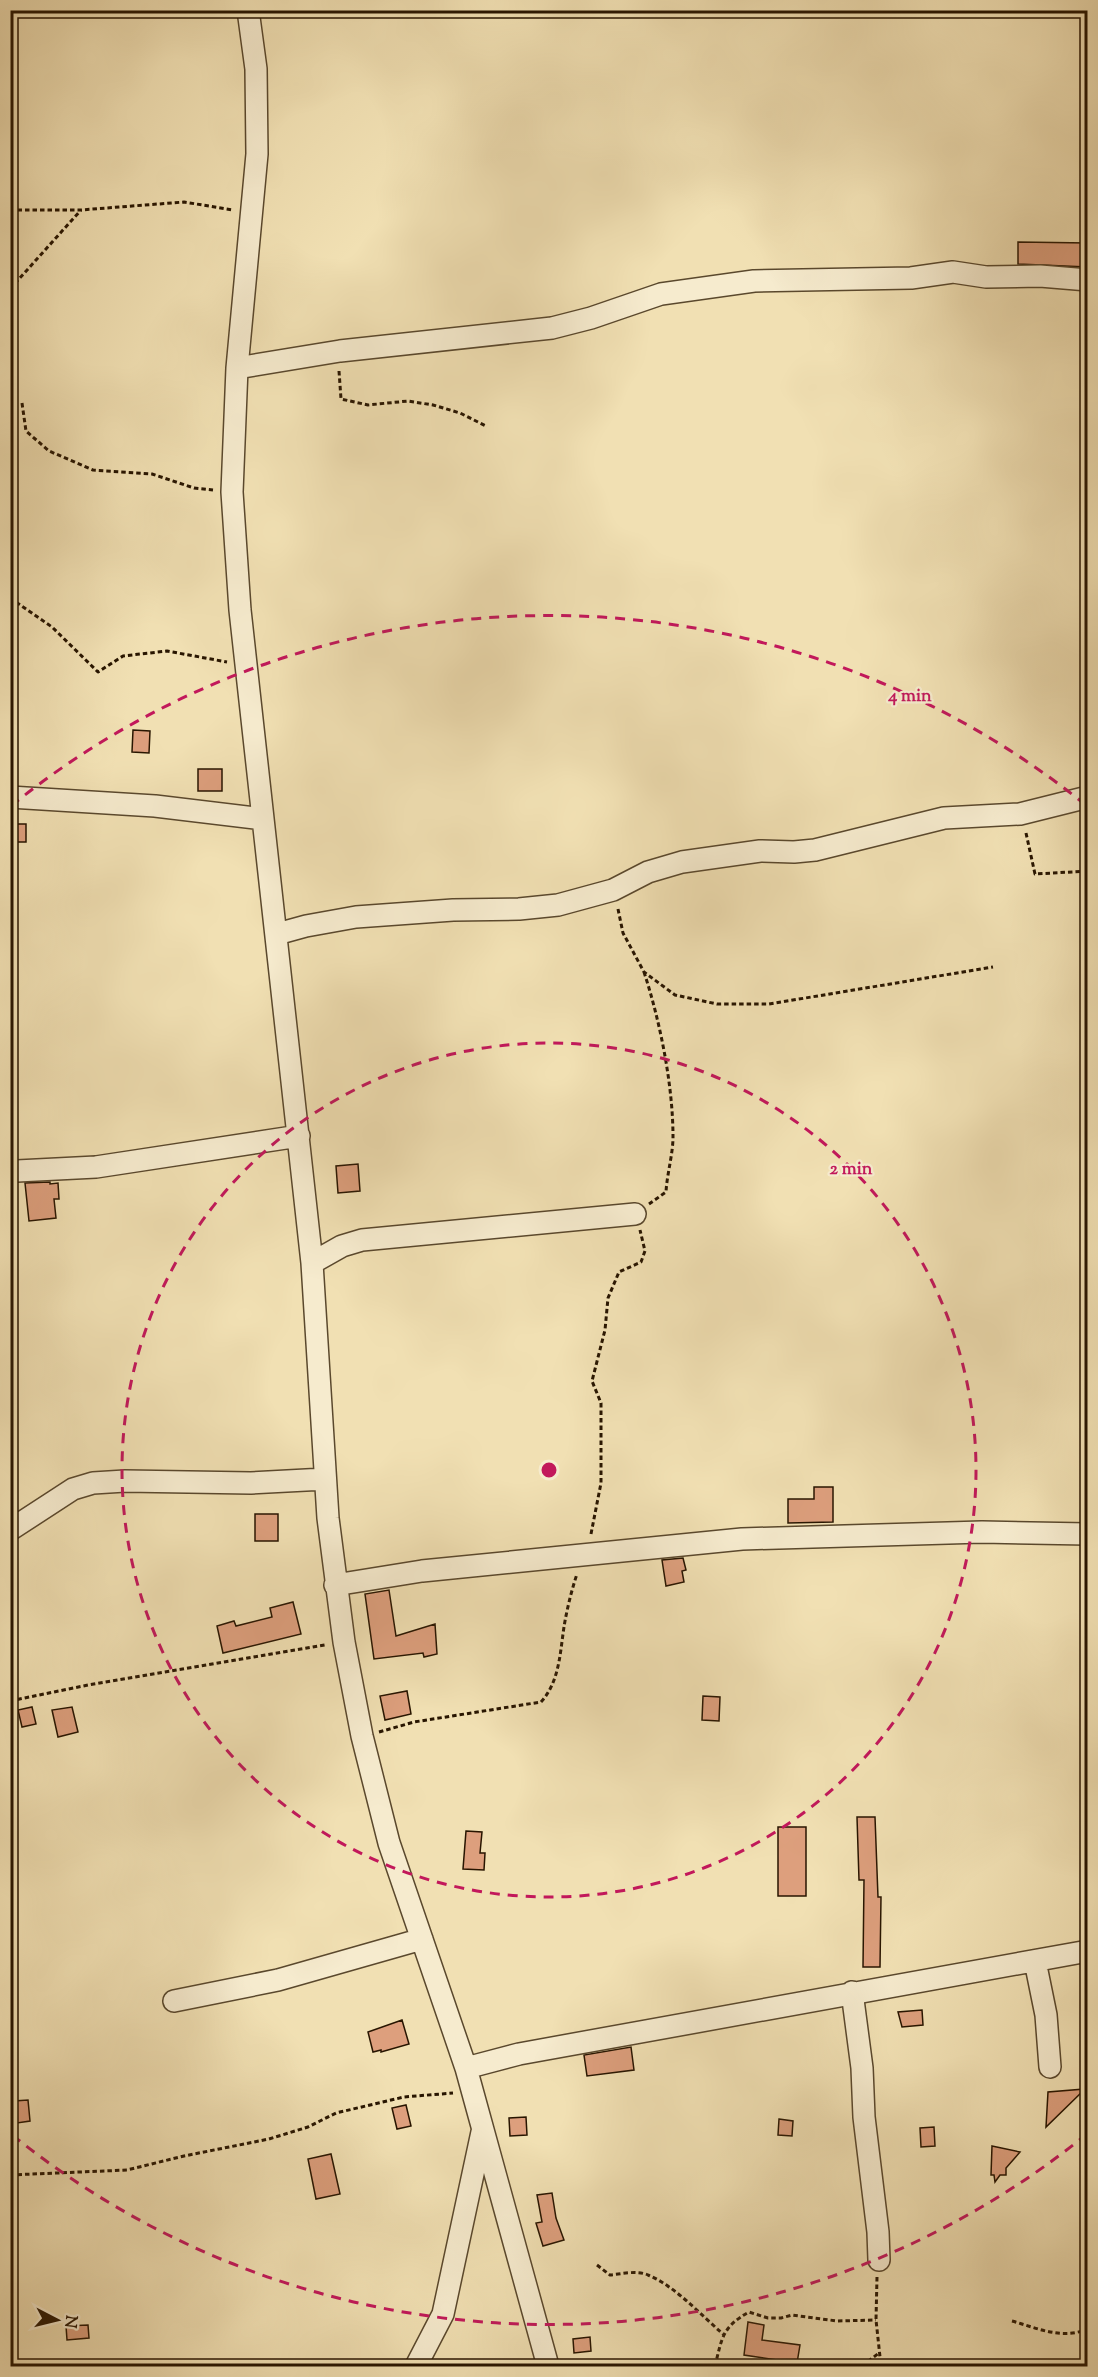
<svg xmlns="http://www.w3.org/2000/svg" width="1098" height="2377" font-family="'Sorts Mill Goudy',serif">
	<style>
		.building { fill: #dd9f7d; stroke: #281500; stroke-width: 1.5 }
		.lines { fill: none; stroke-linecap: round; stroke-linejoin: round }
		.minor-casing { stroke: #5a482d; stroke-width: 24 }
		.path { stroke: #281500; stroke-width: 3; stroke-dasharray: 4.5 3; stroke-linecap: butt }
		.minor { stroke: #f6ebce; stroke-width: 21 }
		.ring { fill: none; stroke: #c2185b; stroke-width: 3; stroke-dasharray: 10 8 }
		.centre { fill: #c2185b; stroke: #f6ebce; stroke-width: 3 }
		.ring-label { font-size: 18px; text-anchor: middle; font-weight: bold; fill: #c2185b; stroke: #f6ebce; stroke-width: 4.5; stroke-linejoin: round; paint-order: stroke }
	</style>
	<rect width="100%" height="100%" fill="#f1e0b3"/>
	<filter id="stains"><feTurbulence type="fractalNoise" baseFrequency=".00333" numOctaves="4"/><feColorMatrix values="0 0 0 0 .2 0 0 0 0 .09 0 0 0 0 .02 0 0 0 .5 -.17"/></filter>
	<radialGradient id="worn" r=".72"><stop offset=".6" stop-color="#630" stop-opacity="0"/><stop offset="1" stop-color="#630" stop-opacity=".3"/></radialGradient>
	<!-- building -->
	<path class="building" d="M 1018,242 L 1088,243 L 1088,267 L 1018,264 Z
		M 133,730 L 150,731 L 149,753 L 132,752 Z
		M 198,769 L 222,769 L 222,791 L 198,791 Z
		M 10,824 L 26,824 L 26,842 L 10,842 Z
		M 358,1164 L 360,1191 L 338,1193 L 336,1166 Z
		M 50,1182 L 50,1184 L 58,1183 L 59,1199 L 54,1199 L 56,1218 L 29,1221 L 25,1183 Z
		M 814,1487 L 833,1487 L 833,1522 L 788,1523 L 788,1499 L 814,1499 Z
		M 255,1514 L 278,1514 L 278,1541 L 255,1541 Z
		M 683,1558 L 686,1570 L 682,1571 L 684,1582 L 666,1586 L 662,1560 Z
		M 389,1590 L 396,1636 L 435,1624 L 437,1654 L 424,1657 L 423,1653 L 374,1659 L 365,1594 Z
		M 293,1602 L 301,1634 L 223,1653 L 217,1626 L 234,1621 L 236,1626 L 272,1617 L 270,1608 Z
		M 407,1691 L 411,1714 L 385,1720 L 380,1696 Z
		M 703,1696 L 720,1697 L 719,1721 L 702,1720 Z
		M 32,1707 L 36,1724 L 22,1727 L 18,1710 Z
		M 72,1707 L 78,1732 L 58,1737 L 52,1710 Z
		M 857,1817 L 875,1817 L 878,1897 L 881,1897 L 880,1967 L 863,1967 L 864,1880 L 859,1880 Z
		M 778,1827 L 806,1827 L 806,1896 L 778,1896 Z
		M 466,1831 L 482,1832 L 480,1853 L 485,1853 L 484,1870 L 463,1869 Z
		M 922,2010 L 923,2025 L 902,2027 L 898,2012 Z
		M 402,2020 L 409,2044 L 381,2052 L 381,2050 L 373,2052 L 368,2032 Z
		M 631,2047 L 634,2070 L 587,2076 L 584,2055 Z
		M 1085,2089 L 1046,2127 L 1048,2092 Z
		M 28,2100 L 30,2121 L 17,2123 L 14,2101 Z
		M 406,2105 L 411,2126 L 397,2129 L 392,2108 Z
		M 526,2117 L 527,2135 L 510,2136 L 509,2118 Z
		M 779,2119 L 793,2121 L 792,2136 L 778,2135 Z
		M 934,2127 L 935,2146 L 921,2147 L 920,2128 Z
		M 992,2146 L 1020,2152 L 1006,2168 L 1006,2175 L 1000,2175 L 995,2182 L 994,2175 L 991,2175 Z
		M 331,2154 L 340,2194 L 316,2199 L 308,2159 Z
		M 552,2193 L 556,2218 L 564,2240 L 543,2246 L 536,2223 L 542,2222 L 537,2195 Z
		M 748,2322 L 764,2325 L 762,2340 L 800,2345 L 797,2363 L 744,2355 Z
		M 88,2325 L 89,2338 L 67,2340 L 66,2326 Z
		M 590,2337 L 591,2351 L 574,2353 L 573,2339 Z"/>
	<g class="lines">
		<!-- minor casing -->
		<g class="minor-casing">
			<path id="minor" d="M 248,10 L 256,69 L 257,154 L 237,368 L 232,492 L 240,610 L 312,1263 L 328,1518 L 344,1642 L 362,1736 L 389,1843 L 466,2068 L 548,2366
				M 237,368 L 340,351 L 552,328 L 591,318 L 661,294 L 754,281 L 911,278 L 953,272 L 986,277 L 1040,276 L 1088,280
				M 10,797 L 155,806 L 263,819
				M 277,934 L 306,926 L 356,917 L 453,910 L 519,909 L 558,905 L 613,890 L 648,872 L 682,862 L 760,851 L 794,852 L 815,850 L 944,818 L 1020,814 L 1088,797
				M 17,1171 L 96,1167 L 299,1136
				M 312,1263 L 342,1246 L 362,1240 L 635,1214
				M 10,1530 L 73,1489 L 93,1483 L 125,1481 L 251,1483 L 325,1479
				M 335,1585 L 422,1571 L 742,1539 L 982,1532 L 1088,1534
				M 1035,1961 L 1046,2015 L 1050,2067
				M 852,1992 L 862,2068 L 864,2117 L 878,2232 L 879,2260
				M 174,2001 L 278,1980 L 422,1939
				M 466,2068 L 519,2054 L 1088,1951
				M 416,2366 L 443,2314 L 482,2132"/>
		</g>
		<!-- path -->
		<path class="path" d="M 10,210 L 81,210 L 184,202 L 233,210
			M 10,289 L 81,210
			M 339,371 L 341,399 L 368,405 L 408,401 L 433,405 L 460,413 L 486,426
			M 22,403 L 26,431 L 49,451 L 93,470 L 152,474 L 194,488 L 213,490
			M 10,598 L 52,627 L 98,672 L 123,656 L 167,651 L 227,662
			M 1026,833 L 1035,874 L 1088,871
			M 618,909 L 623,933 L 644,972 L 675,995 L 717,1004 L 769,1004 L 993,967
			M 644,972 C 660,1021 673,1085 673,1137 C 673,1154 667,1174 666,1192 L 649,1204
			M 591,1534 L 601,1483 L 601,1403 L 592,1381 L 605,1330 L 608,1298 L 619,1272 L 641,1262 L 645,1251 L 640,1230
			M 10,1701 L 88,1685 L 325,1645
			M 379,1732 L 414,1722 L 541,1702 C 561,1680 560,1648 565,1621 C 568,1605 572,1589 577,1574
			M 10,2175 L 127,2170 L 184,2156 L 269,2139 L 308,2127 L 336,2113 L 404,2097 L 453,2093
			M 597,2265 L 610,2275 C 621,2274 637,2270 648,2275 C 675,2286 701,2315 723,2334
			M 877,2277 L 876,2320 L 881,2366
			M 1012,2321 C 1037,2328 1061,2340 1088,2329
			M 715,2366 C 722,2338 722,2327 749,2312 L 768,2318 L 781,2318 L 792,2315 L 837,2321 L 876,2320
			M 862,2366 L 879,2353"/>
		<!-- minor -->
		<use href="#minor" class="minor"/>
	</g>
	<!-- distance rings -->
	<g class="ring">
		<circle cx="549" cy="1470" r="427"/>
		<path d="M1087 2134A855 855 0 0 1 11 2134M11 806A855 855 0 0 1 1087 806"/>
	</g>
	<circle cx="549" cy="1470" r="9" class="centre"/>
	<g class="ring-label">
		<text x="910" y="701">4 min</text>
		<text x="851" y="1174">2 min</text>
	</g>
	<!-- margin -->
	<rect width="1098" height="2377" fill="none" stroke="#f1e0b3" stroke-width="36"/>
	<rect x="12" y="12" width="1074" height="2353" fill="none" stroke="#281500" stroke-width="3"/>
	<rect x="18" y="18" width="1062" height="2341" fill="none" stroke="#281500" stroke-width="1.5"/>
	<!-- north arrow -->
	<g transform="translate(57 2320) rotate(97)" stroke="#f6ebce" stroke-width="4.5" paint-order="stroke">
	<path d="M0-4.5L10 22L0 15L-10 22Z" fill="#281500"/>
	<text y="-9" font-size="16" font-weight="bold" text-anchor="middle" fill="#281500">N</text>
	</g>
	<rect width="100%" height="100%" filter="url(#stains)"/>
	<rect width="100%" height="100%" fill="url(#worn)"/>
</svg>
